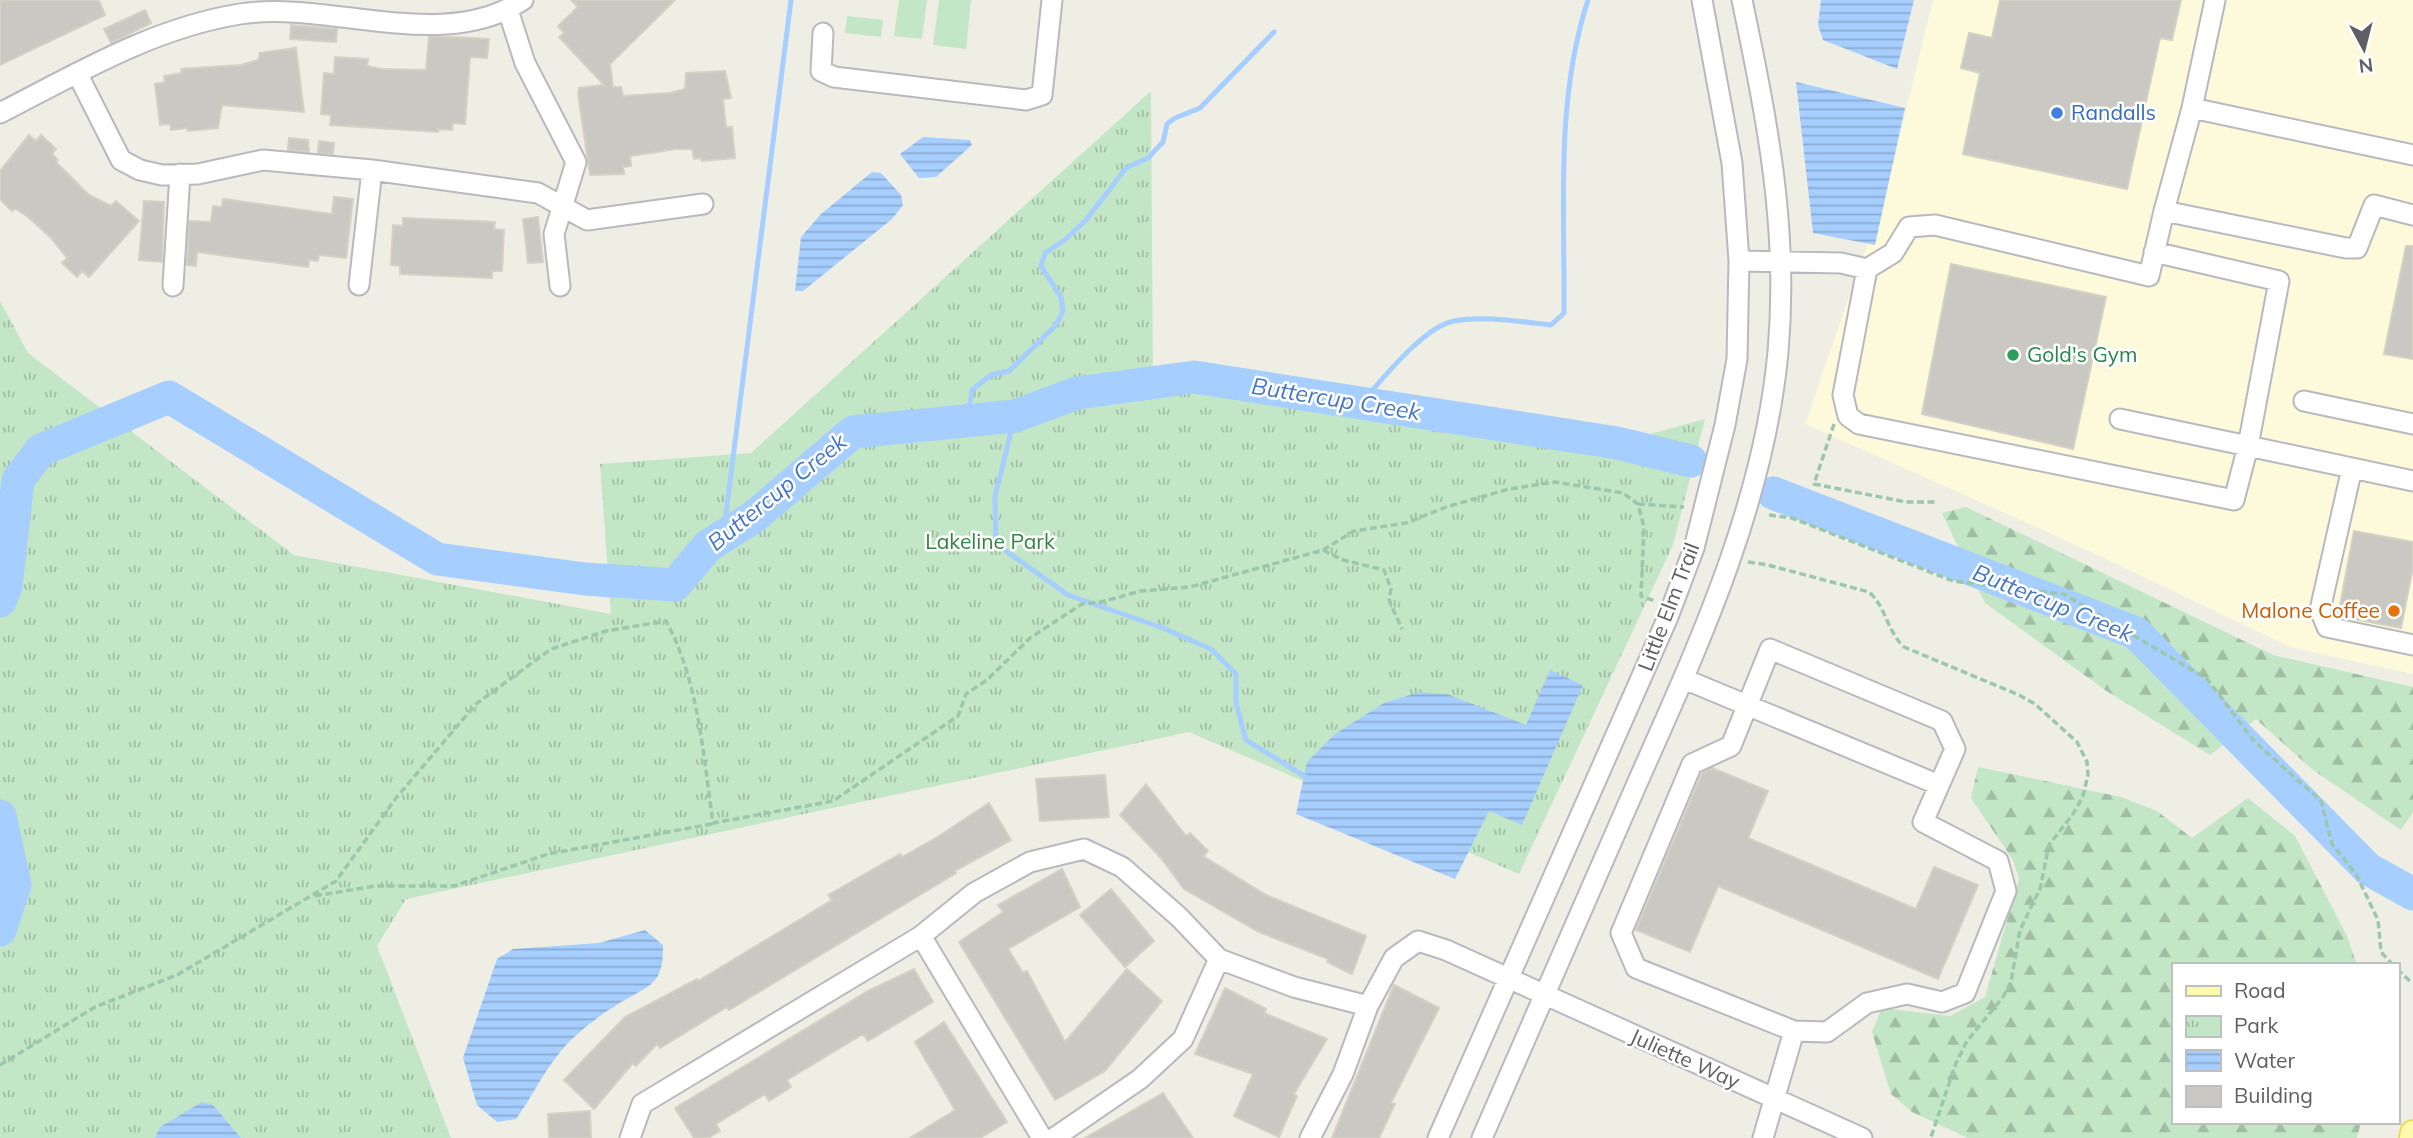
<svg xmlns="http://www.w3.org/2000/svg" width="2413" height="1138" font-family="Mulish,sans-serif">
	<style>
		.commercial { fill: #fdf9db }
		.green { fill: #c2e6c6 }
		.forest { fill: url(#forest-firs) }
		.park { fill: url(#park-tufts) }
		.water { fill: url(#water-rules) }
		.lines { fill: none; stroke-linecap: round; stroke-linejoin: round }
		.stream { stroke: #a6cefe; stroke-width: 5 }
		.river { stroke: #a6cefe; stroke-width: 33 }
		.building { fill: #cac8c2; stroke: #d4d0c3; stroke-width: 2 }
		.minor-casing { stroke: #b7b9be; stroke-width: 23 }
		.major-casing { stroke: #f0d75d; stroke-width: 28 }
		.path { stroke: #9bc7ac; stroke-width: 3.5; stroke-dasharray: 7 3.5; stroke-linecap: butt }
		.minor { stroke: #fff; stroke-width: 19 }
		.major { stroke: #fefaab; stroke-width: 24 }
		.shop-dot { fill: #3f7fe0; stroke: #fff; stroke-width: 2.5 }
		.leisure-dot { fill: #2e9e5b; stroke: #fff; stroke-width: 2.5 }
		.food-dot { fill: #e8710a; stroke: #fff; stroke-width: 2.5 }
		.labels { text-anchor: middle; stroke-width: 5; stroke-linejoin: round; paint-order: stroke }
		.shop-label { font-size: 21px; fill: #366cbe; stroke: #fff; text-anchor: start }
		.leisure-label { font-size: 21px; fill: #27864d; stroke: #fff; text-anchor: start }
		.park-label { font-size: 21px; fill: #358341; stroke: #fff }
		.street-label { font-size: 21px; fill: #5d5f65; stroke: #fff }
		.food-label { font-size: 21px; fill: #c56008; stroke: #fff; text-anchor: end }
		.water-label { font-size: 23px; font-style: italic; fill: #4776c2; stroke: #fff }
	</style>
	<defs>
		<pattern id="forest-firs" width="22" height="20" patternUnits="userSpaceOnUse" patternTransform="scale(1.75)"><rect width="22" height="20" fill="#c2e6c6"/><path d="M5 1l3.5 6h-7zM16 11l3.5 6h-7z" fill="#a1bea4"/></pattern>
		<pattern id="park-tufts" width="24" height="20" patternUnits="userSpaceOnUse" patternTransform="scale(1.75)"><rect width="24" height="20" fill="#c2e6c6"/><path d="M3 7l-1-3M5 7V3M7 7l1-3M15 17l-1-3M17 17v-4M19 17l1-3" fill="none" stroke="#a1bea4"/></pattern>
		<pattern id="water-rules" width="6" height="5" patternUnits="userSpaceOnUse" patternTransform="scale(1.75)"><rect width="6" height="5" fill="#a6cefe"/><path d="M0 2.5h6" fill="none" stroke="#8aaad1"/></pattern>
	</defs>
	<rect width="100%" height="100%" fill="#efeee5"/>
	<!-- commercial -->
	<path class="commercial" d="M 1933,0 L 2413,0 L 2413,674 L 2290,647 L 2085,549 L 1805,424 L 1888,184 Z"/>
	<!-- green -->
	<path class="green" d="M 899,0 L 927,0 L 922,39 L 894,36 Z
		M 939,0 L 971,0 L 966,49 L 933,45 Z
		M 847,16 L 883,20 L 881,37 L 845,33 Z"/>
	<!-- forest -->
	<path class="forest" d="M 1966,507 L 2273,655 L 2413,687 L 2413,812 L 2401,830 L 2313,770 L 2256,719 L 2210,755 L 2105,690 L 1985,603 L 1942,513 Z
		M 1978,767 L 2121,797 L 2157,811 L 2192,838 L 2248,798 L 2295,836 L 2347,936 L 2357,965 L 2173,965 L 2173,1122 L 2361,1122 L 2357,1138 L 1968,1138 L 1912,1112 L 1891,1094 L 1872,1032 L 1882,1008 L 1950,1016 L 1985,997 L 2019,879 L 2013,860 L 1971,798 Z"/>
	<!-- park -->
	<path class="park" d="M 1151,91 L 1153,383 L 1617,443 L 1705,419 L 1673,545 L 1519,874 L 1189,732 L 406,899 L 377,946 L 451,1138 L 0,1138 L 0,301 L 28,353 L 294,555 L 611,614 L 600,464 L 751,453 Z"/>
	<!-- water -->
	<path class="water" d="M 1821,0 L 1914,0 L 1897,69 L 1823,40 L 1818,25 Z
		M 1796,82 L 1905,108 L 1875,245 L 1813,233 Z
		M 923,137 L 970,140 L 972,145 L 936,177 L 919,178 L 900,154 Z
		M 872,172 L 881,173 L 901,195 L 903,205 L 892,219 L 803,291 L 795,291 L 801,237 L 821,214 Z
		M 1550,670 L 1583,685 L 1522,825 L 1489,811 L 1455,879 L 1296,814 L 1307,762 L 1335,734 L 1384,703 L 1420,692 L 1447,694 L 1526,725 Z
		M 645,930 L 663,945 C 664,989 646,985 615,1006 C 597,1017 574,1035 561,1051 C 544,1071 532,1097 516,1119 L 497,1122 L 477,1105 L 463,1058 L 497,959 L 513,949 L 599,943 Z
		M 202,1102 L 213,1105 L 241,1138 L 155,1138 L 160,1127 Z"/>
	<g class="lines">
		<!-- stream -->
		<path class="stream" d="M 1361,403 C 1382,380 1423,327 1454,321 C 1486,315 1520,322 1551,325 L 1564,313 C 1565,208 1555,101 1588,0
			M 1015,416 L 995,496 L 996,544 L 1068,595 L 1163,628 L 1211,649 L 1236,674 L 1236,703 L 1246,740 L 1309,779
			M 943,423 L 970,404 L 972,390 L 991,375 L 1009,371 L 1056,325 L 1063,311 L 1061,297 L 1041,266 L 1045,253 L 1066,239 L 1086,220 L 1126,168 L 1148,158 L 1163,142 L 1167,124 L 1175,118 L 1200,108 L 1274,32
			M 723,537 L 791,0"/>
		<!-- river -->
		<path class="river" d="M 1773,493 L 2136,633 L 2368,869 L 2413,894
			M 0,601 L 6,586 L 18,480 L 41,450 L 169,397 L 437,559 L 585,579 L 675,585 L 708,546 L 755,516 L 853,432 L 1015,416 L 1077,393 L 1194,377 L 1617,443 L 1691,461
			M 0,816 L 15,885 L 0,930"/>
	</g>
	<!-- building -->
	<path class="building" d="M 0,0 L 99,0 L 105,15 L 0,65 Z
		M 571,0 L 675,0 L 610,64 L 613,87 L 621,87 L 623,96 L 670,93 L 685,89 L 686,73 L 725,71 L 731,98 L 723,99 L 726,127 L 732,127 L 735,158 L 702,161 L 701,158 L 694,159 L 692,149 L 676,149 L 630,156 L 631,166 L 623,167 L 624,174 L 590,175 L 578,94 L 579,88 L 604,85 L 559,37 L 564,33 L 558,26 L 578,7 Z
		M 2000,0 L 2181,0 L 2172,40 L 2160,38 L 2127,189 L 1963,154 L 1980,73 L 1961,68 L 1969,33 L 1992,38 Z
		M 145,10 L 151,23 L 111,43 L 104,29 Z
		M 291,25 L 337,29 L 336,42 L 290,39 Z
		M 429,36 L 489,39 L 487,58 L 470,57 L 465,124 L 453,123 L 452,130 L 438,129 L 438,132 L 330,125 L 331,115 L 321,114 L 324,73 L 334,74 L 335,57 L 368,59 L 367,66 L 381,69 L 426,70 Z
		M 296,48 L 304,112 L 222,105 L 218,128 L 188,131 L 187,128 L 171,130 L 170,124 L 160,125 L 155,84 L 165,82 L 164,76 L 182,73 L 181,69 L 241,65 L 258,60 L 260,53 Z
		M 29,135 L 36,141 L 41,135 L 56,149 L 52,154 L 58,160 L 56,162 L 89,195 L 111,206 L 116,201 L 139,221 L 89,277 L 82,271 L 77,277 L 62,263 L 67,258 L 51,238 L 28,217 L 15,208 L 12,211 L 0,199 L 0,171 Z
		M 289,138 L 308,140 L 309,152 L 288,150 Z
		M 319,141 L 334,143 L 333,154 L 318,153 Z
		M 334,197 L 353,199 L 346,258 L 319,255 L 318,261 L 309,260 L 308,267 L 197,252 L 196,266 L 187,265 L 189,221 L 211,222 L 213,206 L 222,207 L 223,199 L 332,214 Z
		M 144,201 L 164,202 L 162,262 L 139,260 Z
		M 538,217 L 543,262 L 528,263 L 523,219 Z
		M 403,218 L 495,222 L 494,229 L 504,230 L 502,271 L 492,271 L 492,278 L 400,274 L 400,266 L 391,265 L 393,225 L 403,226 Z
		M 2406,246 L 2413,246 L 2413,359 L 2384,354 Z
		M 1951,264 L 2106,297 L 2073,449 L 1922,414 Z
		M 2354,531 L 2413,542 L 2413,567 L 2401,628 L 2338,616 Z
		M 1712,768 L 1768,791 L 1748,838 L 1916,909 L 1934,867 L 1978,885 L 1938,979 L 1718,886 L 1690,952 L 1636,930 L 1702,773 Z
		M 1105,775 L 1109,817 L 1040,821 L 1036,779 Z
		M 1146,784 L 1186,836 L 1190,833 L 1208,851 L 1203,856 L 1266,895 L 1366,936 L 1352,974 L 1327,962 L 1328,959 L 1259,932 L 1184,889 L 1161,858 L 1120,815 Z
		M 989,803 L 1011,840 L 955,871 L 956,873 L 729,1010 L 727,1007 L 660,1048 L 657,1044 L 636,1066 L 633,1063 L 594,1109 L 564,1080 L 625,1017 L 697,979 L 698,981 L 832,900 L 828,895 L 900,854 L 902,857 L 936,838 Z
		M 1062,869 L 1080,907 L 1008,949 L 1023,973 L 1027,971 L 1065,1042 L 1127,969 L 1162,1001 L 1105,1071 L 1055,1100 L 959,942 L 1003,912 L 998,905 Z
		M 1111,889 L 1154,941 L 1125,967 L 1080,915 Z
		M 914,969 L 933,1002 L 868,1041 L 863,1034 L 787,1080 L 791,1087 L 769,1101 L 765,1094 L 716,1124 L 720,1131 L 708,1138 L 694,1138 L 675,1108 L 868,991 Z
		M 1394,985 L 1439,1008 L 1391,1103 L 1395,1104 L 1379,1138 L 1332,1138 Z
		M 1225,988 L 1266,1009 L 1264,1013 L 1327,1039 L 1294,1094 L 1297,1096 L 1279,1137 L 1234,1116 L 1253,1074 L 1195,1054 Z
		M 944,1022 L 1007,1122 L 980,1138 L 910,1138 L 955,1110 L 915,1042 Z
		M 1163,1093 L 1193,1138 L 1085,1138 Z
		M 590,1111 L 591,1138 L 549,1138 L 548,1114 Z"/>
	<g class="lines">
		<!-- minor casing -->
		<g class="minor-casing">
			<path id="minor" d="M 2215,0 L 2192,108 L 2413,155
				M 508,10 L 525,63 L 576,162 L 554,234 L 560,286
				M 823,33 L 821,71 L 834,77 L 1026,100 L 1042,95 L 1052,0
				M 77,73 L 121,160 L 140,170 L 162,175 L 198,174 L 263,160 L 372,170 L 538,193 L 587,220 L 703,204
				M 2192,108 L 2164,211 L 2346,248 L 2357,248 L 2374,205 L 2413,215
				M 0,113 C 78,73 153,28 240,14 C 330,0 443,54 523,0
				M 1739,261 L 1841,263 L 1867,269 L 1843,395 L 1848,416 L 1859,424 L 2234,500 L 2248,446 L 2413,481
				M 1867,269 L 1893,253 L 1909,227 L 1935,225 L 2149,276 L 2164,211
				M 359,285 L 372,170
				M 173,286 L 180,174
				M 2304,401 L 2413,424
				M 2120,419 L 2248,446 L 2279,281 L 2154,252
				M 2352,468 L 2320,610 L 2327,627 L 2413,645
				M 1684,679 L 1939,785
				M 921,936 L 974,893 L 1030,862 L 1084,849 L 1122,867 L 1179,917 L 1219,959 L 1294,987 L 1368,1006
				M 630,1138 L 642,1104 L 921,936 L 1042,1138
				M 1054,1138 L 1140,1079 L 1183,1039 L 1219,959
				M 1310,1138 L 1343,1074 L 1368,1006 L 1394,958 L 1418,941 L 1446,950 L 1862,1138
				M 1438,1138 L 1668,617 L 1694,548 L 1725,425 L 1737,359 L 1739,261 L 1732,163 L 1702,0
				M 1482,1138 C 1535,1019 1586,899 1639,779 C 1700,642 1764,503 1778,352 C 1789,228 1767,120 1742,0
				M 1763,1138 L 1794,1031 L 1636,968 L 1621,933 L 1692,764 L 1731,746 L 1770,649 L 1942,721 L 1955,749 L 1923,822 L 1998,861 L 2006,891 L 1965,993 L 1942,1002 L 1907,994 L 1867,1003 L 1827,1032 L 1794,1031"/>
		</g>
		<!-- major casing -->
		<g class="major-casing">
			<path id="major" d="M 2412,1138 L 2413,1133"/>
		</g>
		<!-- path -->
		<path class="path" d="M 1834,424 L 1814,484 L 1906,502 L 1935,502
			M 1638,504 L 1684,507
			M 1769,515 L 1792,518 L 1953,581 L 2064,594 L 2207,679 L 2254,741 L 2321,801 L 2332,844 L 2356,874 L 2378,920 L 2381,952 L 2393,965
			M 1323,550 L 1343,560 L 1384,570 L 1391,589 L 1389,600 L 1402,629
			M 1748,562 L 1768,565 L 1869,592 C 1886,607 1887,631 1904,647 L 2019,695 L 2035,704 L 2077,742 L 2087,762 L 2088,775 L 2083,796 L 2073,814 L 2049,845 L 2040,889 L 2020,930 L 2011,982 L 2003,997 L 1967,1041 L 1956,1063 L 1931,1137
			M 315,896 L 375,886 L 454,886 L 548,854 L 712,824
			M 2397,969 L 2411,982
			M 0,1065 L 95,1007 L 177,975 L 336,881 L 396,798 L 476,704 L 551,649 L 606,631 L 666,621 C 699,682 703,755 713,823 L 833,801 L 958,716 L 966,694 L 987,680 L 1030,638 L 1082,604 L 1101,602 L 1141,591 L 1190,587 L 1323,550 L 1354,531 L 1406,523 L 1446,507 L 1509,489 L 1555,482 L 1623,493 L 1638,504 L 1644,527 L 1641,596 L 1655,601"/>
		<!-- minor -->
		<use href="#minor" class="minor"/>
		<!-- major -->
		<use href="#major" class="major"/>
	</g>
	<!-- markers -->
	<circle class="shop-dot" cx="2057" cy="113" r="7"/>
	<circle class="leisure-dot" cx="2013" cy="355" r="7"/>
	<circle class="food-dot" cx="2394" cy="611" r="7"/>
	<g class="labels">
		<!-- shop labels -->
		<g class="shop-label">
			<text x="2071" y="120">Randalls</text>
		</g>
		<!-- leisure labels -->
		<g class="leisure-label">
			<text x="2027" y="362">Gold's Gym</text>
		</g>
		<!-- park labels -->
		<g class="park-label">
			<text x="990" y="549">Lakeline Park</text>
		</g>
		<!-- street labels -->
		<g class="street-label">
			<text transform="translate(1669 607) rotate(-69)" y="7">Little Elm Trail</text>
			<text transform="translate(1685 1059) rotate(24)" y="7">Juliette Way</text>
		</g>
		<!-- food labels -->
		<g class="food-label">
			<text x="2380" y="618">Malone Coffee</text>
		</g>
		<!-- water labels -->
		<g class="water-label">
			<text transform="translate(1336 399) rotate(9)" y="8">Buttercup Creek</text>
			<text transform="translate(777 492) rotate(-39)" y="8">Buttercup Creek</text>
			<text transform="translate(2053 603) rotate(22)" y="8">Buttercup Creek</text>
		</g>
	</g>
	<!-- legend -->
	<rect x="2172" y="963" width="228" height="161" fill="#ffffff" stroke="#bebfc1" stroke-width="2"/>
	<rect x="2186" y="986" width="35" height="10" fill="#fefaab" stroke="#bebfc1" stroke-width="2"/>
	<text x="2234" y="998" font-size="21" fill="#5d5f65">Road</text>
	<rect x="2186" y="1016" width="35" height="21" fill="url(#park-tufts)" stroke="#bebfc1" stroke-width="2"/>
	<text x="2234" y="1033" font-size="21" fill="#5d5f65">Park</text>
	<rect x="2186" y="1050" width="35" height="21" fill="url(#water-rules)" stroke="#bebfc1" stroke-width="2"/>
	<text x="2234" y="1068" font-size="21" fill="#5d5f65">Water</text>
	<rect x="2186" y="1086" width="35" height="21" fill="#cac8c2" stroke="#bebfc1" stroke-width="2"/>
	<text x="2234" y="1103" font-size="21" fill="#5d5f65">Building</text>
	<!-- north arrow -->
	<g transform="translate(2364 49) rotate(173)" stroke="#ffffff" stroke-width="5" paint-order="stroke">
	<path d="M0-5L12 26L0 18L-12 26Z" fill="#5d5f65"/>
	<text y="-10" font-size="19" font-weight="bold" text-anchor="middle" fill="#5d5f65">N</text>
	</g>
</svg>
